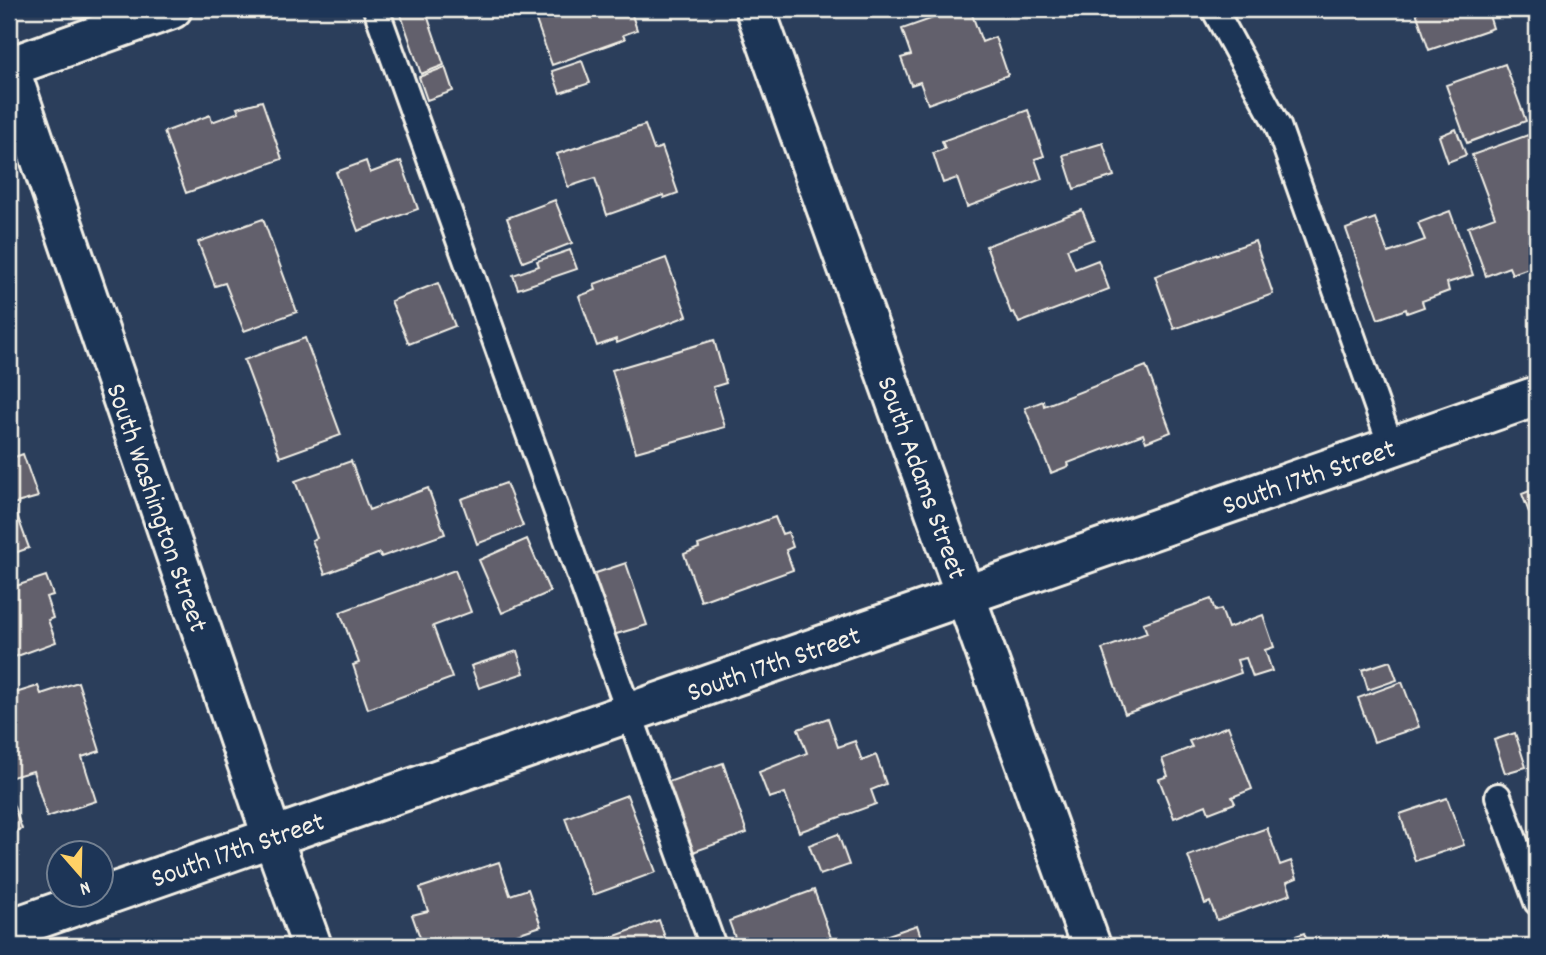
<svg xmlns="http://www.w3.org/2000/svg" width="1546" height="955" font-family="Dekko,sans-serif">
	<style>
		.building { fill: #62606c; stroke: #f4f1e8; stroke-width: 2 }
		.lines { fill: none; stroke-linecap: round; stroke-linejoin: round }
		.lane-casing { stroke: #f4f1e8; stroke-width: 30 }
		.street-casing { stroke: #f4f1e8; stroke-width: 44 }
		.lane { stroke: #1d3557; stroke-width: 24 }
		.street { stroke: #1d3557; stroke-width: 38 }
		.labels { text-anchor: middle; stroke-width: 5; stroke-linejoin: round; paint-order: stroke }
		.street-label { font-size: 28px; fill: #f4f1e8; stroke: #1d3557 }
	</style>
	<rect width="100%" height="100%" fill="#2b3e5b"/>
	<filter id="ink" filterUnits="userSpaceOnUse"><feTurbulence type="fractalNoise" baseFrequency=".0143" numOctaves="2"/><feDisplacementMap in="SourceGraphic" scale="14" xChannelSelector="R" yChannelSelector="G"/><feConvolveMatrix kernelMatrix="1 2 1 2 8 2 1 2 1" color-interpolation-filters="sRGB"/></filter>
	<g filter="url(#ink)">
		<!-- building -->
		<path class="building" d="M 399,9 L 425,9 L 444,65 L 421,74 Z
			M 532,9 L 630,9 L 637,30 L 623,35 L 625,39 L 552,65 Z
			M 959,9 L 970,9 L 982,42 L 995,37 L 1008,75 L 928,104 L 920,82 L 911,85 L 901,58 L 911,55 L 902,29 Z
			M 1415,9 L 1487,9 L 1493,28 L 1429,50 Z
			M 582,61 L 590,83 L 560,93 L 552,71 Z
			M 1505,64 L 1526,121 L 1467,143 L 1446,85 Z
			M 445,67 L 453,91 L 427,100 L 419,77 Z
			M 262,101 L 282,159 L 186,193 L 164,132 L 210,115 L 212,122 L 239,112 L 237,108 Z
			M 1028,110 L 1044,156 L 1035,159 L 1042,179 L 967,207 L 957,178 L 943,183 L 933,153 L 945,149 L 942,141 Z
			M 645,125 L 654,150 L 662,147 L 678,193 L 664,198 L 663,195 L 607,215 L 595,178 L 568,187 L 557,154 Z
			M 1456,129 L 1466,155 L 1448,162 L 1439,136 Z
			M 1528,135 L 1537,160 L 1537,265 L 1512,274 L 1509,267 L 1486,276 L 1468,227 L 1495,217 L 1472,155 Z
			M 1103,143 L 1114,176 L 1074,189 L 1063,155 Z
			M 366,161 L 370,173 L 401,161 L 418,209 L 358,231 L 336,172 Z
			M 555,200 L 572,243 L 523,262 L 507,218 Z
			M 1082,210 L 1094,239 L 1067,249 L 1075,269 L 1098,260 L 1109,289 L 1019,323 L 1014,312 L 1011,313 L 986,246 Z
			M 1450,211 L 1473,275 L 1447,283 L 1449,291 L 1422,301 L 1424,307 L 1407,313 L 1406,309 L 1378,319 L 1346,229 L 1375,218 L 1388,253 L 1425,240 L 1418,223 Z
			M 263,219 L 297,312 L 244,331 L 225,283 L 215,286 L 198,242 Z
			M 1255,241 L 1273,294 L 1174,329 L 1155,276 Z
			M 570,250 L 577,269 L 518,289 L 513,275 L 539,266 L 537,261 Z
			M 666,258 L 687,316 L 617,343 L 616,339 L 597,346 L 579,296 L 596,290 L 594,284 Z
			M 438,283 L 455,326 L 409,344 L 391,301 Z
			M 305,338 L 341,435 L 280,457 L 244,360 Z
			M 714,340 L 726,383 L 713,387 L 725,427 L 636,452 L 612,370 Z
			M 1146,366 L 1171,432 L 1146,442 L 1143,434 L 1068,463 L 1069,466 L 1051,473 L 1025,408 L 1043,401 L 1044,406 Z
			M 23,454 L 38,497 L 13,504 L 29,548 L 9,555 L 9,459 Z
			M 351,461 L 369,510 L 428,488 L 445,534 L 381,557 L 380,553 L 325,574 L 312,540 L 317,538 L 295,481 Z
			M 506,483 L 523,526 L 477,544 L 461,499 Z
			M 1537,488 L 1537,533 L 1522,494 Z
			M 775,517 L 782,534 L 788,532 L 793,547 L 786,550 L 793,570 L 720,596 L 720,594 L 701,601 L 684,554 L 699,548 L 698,545 Z
			M 527,539 L 550,592 L 502,613 L 479,560 Z
			M 626,563 L 647,625 L 613,635 L 593,574 Z
			M 455,570 L 471,612 L 433,626 L 452,678 L 368,709 L 353,665 L 359,663 L 340,612 Z
			M 46,576 L 53,595 L 46,597 L 53,618 L 48,620 L 56,642 L 9,659 L 9,586 L 10,588 Z
			M 1211,599 L 1215,611 L 1221,609 L 1228,628 L 1263,615 L 1274,647 L 1265,650 L 1272,671 L 1253,677 L 1246,658 L 1237,660 L 1241,673 L 1125,714 L 1102,649 L 1147,633 L 1143,623 Z
			M 517,651 L 524,673 L 479,688 L 471,666 Z
			M 1390,661 L 1397,680 L 1368,690 L 1362,670 Z
			M 78,682 L 100,751 L 82,757 L 96,801 L 47,817 L 33,771 L 9,778 L 9,695 L 38,686 L 41,694 Z
			M 1402,682 L 1419,727 L 1374,742 L 1358,698 Z
			M 828,718 L 838,747 L 855,741 L 862,761 L 876,755 L 886,784 L 871,790 L 876,804 L 799,832 L 785,793 L 769,798 L 759,772 L 807,753 L 798,729 Z
			M 1228,726 L 1252,789 L 1232,797 L 1235,803 L 1209,813 L 1206,805 L 1174,818 L 1159,779 L 1168,776 L 1162,759 L 1192,747 L 1189,741 Z
			M 1515,733 L 1526,767 L 1505,773 L 1494,740 Z
			M 723,763 L 747,833 L 690,853 L 665,783 Z
			M 9,793 L 22,829 L 9,833 Z
			M 627,795 L 656,872 L 593,895 L 565,818 Z
			M 1447,798 L 1464,845 L 1415,861 L 1400,814 Z
			M 1267,828 L 1280,865 L 1291,861 L 1297,878 L 1287,882 L 1291,894 L 1217,920 L 1210,902 L 1205,904 L 1188,856 Z
			M 838,834 L 849,865 L 820,875 L 809,845 Z
			M 499,862 L 510,895 L 528,889 L 541,926 L 480,946 L 442,946 L 439,938 L 422,943 L 412,915 L 428,911 L 420,888 Z
			M 814,890 L 834,946 L 738,946 L 729,921 Z
			M 659,920 L 668,946 L 606,946 L 604,940 Z
			M 917,925 L 924,946 L 856,946 Z
			M 1304,933 L 1309,946 L 1268,946 Z"/>
		<g class="lines">
			<!-- lane casing -->
			<g class="lane-casing">
				<path id="lane" d="M 376,9 L 713,946
					M 1214,9 L 1278,126 L 1391,446
					M 1498,796 L 1537,902"/>
			</g>
			<!-- street casing -->
			<g class="street-casing">
				<path id="street" d="M 755,9 L 1091,946
					M 9,67 L 272,836 L 312,946
					M 9,67 L 172,9
					M 9,929 L 1537,396"/>
			</g>
			<!-- lane -->
			<use href="#lane" class="lane"/>
			<!-- street -->
			<use href="#street" class="street"/>
		</g>
	</g>
	<g class="labels">
		<!-- street labels -->
		<g class="street-label">
			<text transform="translate(1308 475) rotate(-19)" y="10">South 17th Street</text>
			<text transform="translate(924 477) rotate(70)" y="10">South Adams Street</text>
			<text transform="translate(159 507) rotate(71)" y="10">South Washington Street</text>
			<text transform="translate(773 662) rotate(-19)" y="10">South 17th Street</text>
			<text transform="translate(237 848) rotate(-19)" y="10">South 17th Street</text>
		</g>
	</g>
	<!-- margin -->
	<rect width="1546" height="955" fill="none" stroke="#1d3557" stroke-width="35"/>
	<rect x="18" y="18" width="1511" height="920" fill="none" stroke="#f4f1e8" stroke-width="2.5" filter="url(#ink)"/>
	<!-- north arrow -->
	<g transform="translate(80 874) rotate(160)"><circle r="33" fill="#1d3557" stroke="#738091" stroke-width="2"/>
	<path d="M0-5L12 26L0 18L-12 26Z" fill="#ffd166"/>
	<text y="-10" font-size="19" font-weight="bold" text-anchor="middle" fill="#f4f1e8">N</text>
	</g>
</svg>
